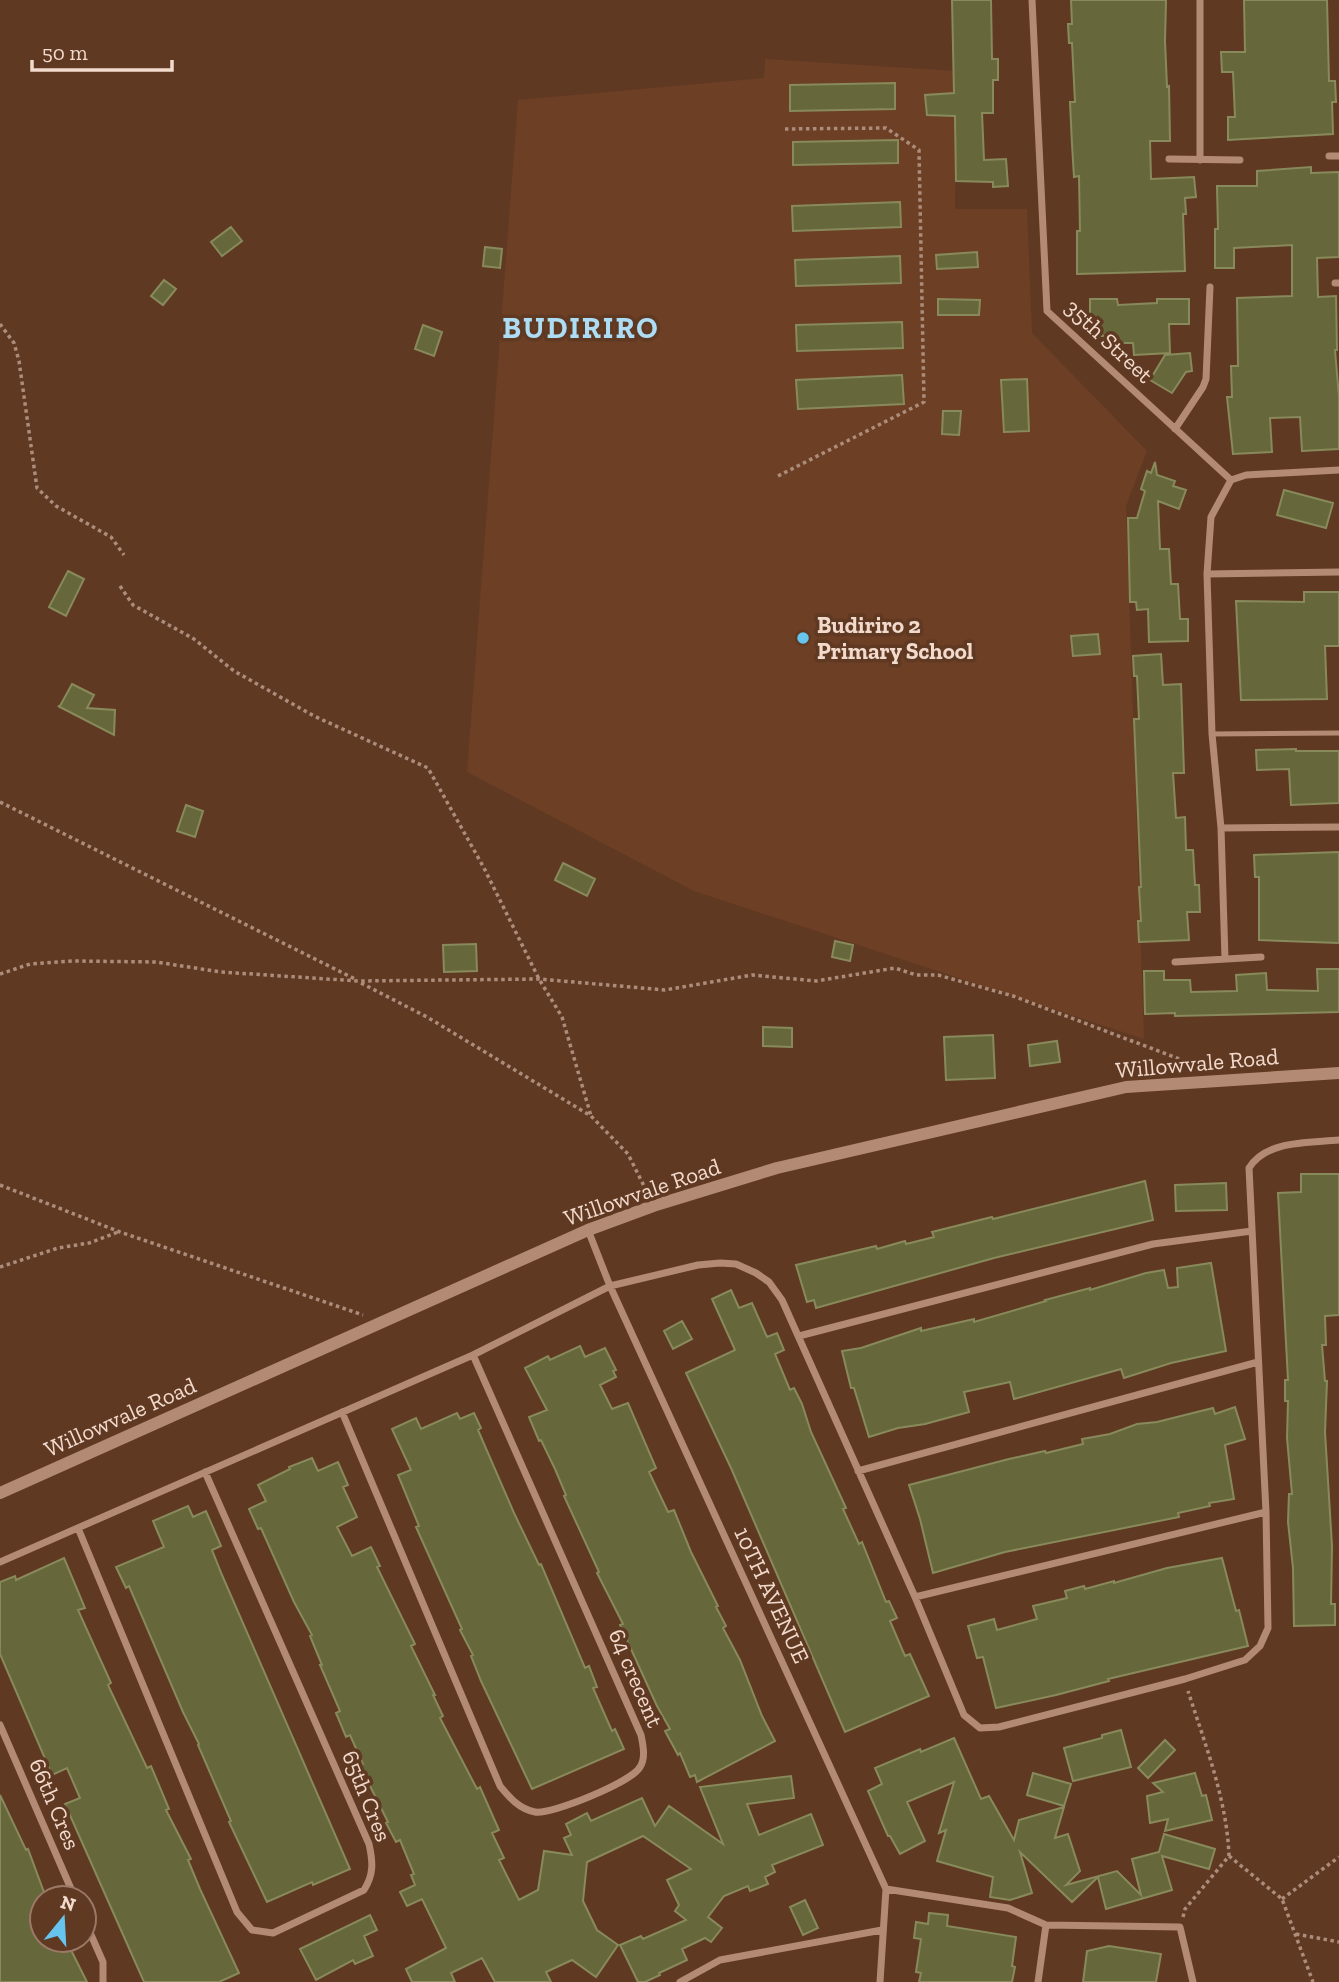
<svg xmlns="http://www.w3.org/2000/svg" width="1339" height="1982" font-family="'Zilla Slab',serif">
	<style>
		.built { fill: #6d3f25 }
		.building { fill: #66673a; stroke: #888a5b; stroke-width: 2 }
		.lines { fill: none; stroke-linecap: round; stroke-linejoin: round }
		.path { stroke: #ac8d7b; stroke-width: 3.5; stroke-dasharray: 3.5 3.5; stroke-linecap: butt }
		.service { stroke: #b38a73; stroke-width: 5 }
		.minor { stroke: #b38a73; stroke-width: 7 }
		.tertiary { stroke: #b38a73; stroke-width: 12 }
		.poi-dot { fill: #66c4ef; stroke: #603923; stroke-width: 2.5 }
		.labels { text-anchor: middle; stroke-width: 7; stroke-linejoin: round; paint-order: stroke }
		.street-label { font-size: 23px; fill: #f2dacd; stroke: #603923 }
		.poi-label { font-size: 23px; font-weight: bold; fill: #f2dacd; stroke: #603923; text-anchor: start }
		.district-label { font-size: 30px; font-weight: bold; letter-spacing: 2px; fill: #adddf5; stroke: #603923 }
	</style>
	<rect width="100%" height="100%" fill="#603923"/>
	<!-- built -->
	<path class="built" d="M 765,59 L 956,71 L 955,209 L 1027,209 L 1032,333 L 1147,451 L 1126,506 L 1144,1039 L 694,891 L 467,772 L 518,100 L 764,78 Z"/>
	<!-- building -->
	<path class="building" d="M 952,0 L 991,0 L 992,59 L 998,59 L 998,80 L 993,80 L 993,113 L 982,113 L 984,160 L 1006,159 L 1008,186 L 993,187 L 993,182 L 956,181 L 955,116 L 927,115 L 925,95 L 954,93 Z
		M 1071,0 L 1166,0 L 1165,41 L 1167,87 L 1169,86 L 1170,141 L 1150,141 L 1151,179 L 1194,177 L 1196,197 L 1185,198 L 1186,214 L 1183,214 L 1185,271 L 1077,274 L 1077,231 L 1080,231 L 1079,176 L 1074,177 L 1072,144 L 1070,102 L 1075,102 L 1072,43 L 1069,43 L 1068,24 L 1072,24 Z
		M 1244,0 L 1327,0 L 1329,81 L 1335,81 L 1336,102 L 1332,102 L 1333,134 L 1228,140 L 1228,117 L 1235,117 L 1233,72 L 1222,72 L 1221,52 L 1245,52 Z
		M 895,83 L 895,109 L 790,111 L 790,85 Z
		M 898,140 L 898,163 L 793,165 L 793,142 Z
		M 1311,167 L 1311,173 L 1339,172 L 1339,257 L 1317,258 L 1318,297 L 1336,296 L 1337,350 L 1335,350 L 1339,397 L 1339,449 L 1302,451 L 1300,417 L 1270,418 L 1272,452 L 1233,454 L 1227,397 L 1232,397 L 1231,366 L 1238,366 L 1237,298 L 1292,296 L 1292,245 L 1234,248 L 1234,268 L 1215,268 L 1215,229 L 1218,229 L 1217,186 L 1257,186 L 1257,171 Z
		M 900,202 L 901,227 L 793,231 L 792,206 Z
		M 231,227 L 242,241 L 222,256 L 211,242 Z
		M 485,247 L 502,249 L 500,268 L 483,266 Z
		M 977,252 L 978,267 L 937,269 L 936,255 Z
		M 900,256 L 901,283 L 796,286 L 795,260 Z
		M 164,280 L 176,289 L 163,305 L 151,296 Z
		M 938,299 L 980,300 L 979,315 L 938,315 Z
		M 1090,299 L 1117,299 L 1118,305 L 1157,303 L 1157,299 L 1189,299 L 1189,324 L 1169,324 L 1170,353 L 1134,355 L 1133,343 L 1108,343 L 1108,336 L 1098,336 L 1099,321 L 1090,321 Z
		M 902,322 L 903,348 L 797,351 L 796,325 Z
		M 423,325 L 442,332 L 434,356 L 415,349 Z
		M 1190,353 L 1192,371 L 1186,372 L 1172,393 L 1150,380 L 1165,355 Z
		M 902,375 L 904,404 L 798,409 L 796,380 Z
		M 1027,379 L 1029,431 L 1004,432 L 1001,380 Z
		M 943,411 L 961,411 L 959,435 L 942,434 Z
		M 1155,462 L 1157,475 L 1175,481 L 1173,486 L 1186,490 L 1179,509 L 1158,501 L 1160,549 L 1169,549 L 1171,584 L 1178,584 L 1180,619 L 1188,619 L 1188,641 L 1149,642 L 1148,609 L 1137,610 L 1136,602 L 1130,602 L 1128,518 L 1137,518 L 1145,491 L 1141,489 L 1147,471 L 1151,473 Z
		M 1284,490 L 1333,503 L 1326,528 L 1277,515 Z
		M 68,571 L 84,579 L 66,616 L 49,607 Z
		M 1304,592 L 1339,592 L 1339,646 L 1325,646 L 1327,699 L 1241,700 L 1236,601 L 1304,602 Z
		M 1098,634 L 1100,654 L 1073,656 L 1071,636 Z
		M 1161,654 L 1163,685 L 1181,684 L 1184,773 L 1173,773 L 1176,818 L 1185,817 L 1186,850 L 1193,850 L 1195,885 L 1199,885 L 1200,912 L 1187,912 L 1189,940 L 1139,942 L 1138,921 L 1141,921 L 1139,887 L 1141,887 L 1134,719 L 1139,719 L 1137,676 L 1134,676 L 1133,656 Z
		M 72,684 L 94,695 L 87,708 L 115,710 L 114,735 L 58,706 L 60,706 Z
		M 1296,749 L 1296,751 L 1339,751 L 1339,803 L 1291,805 L 1289,769 L 1257,770 L 1256,750 Z
		M 186,805 L 203,811 L 195,837 L 177,831 Z
		M 1339,852 L 1339,943 L 1259,940 L 1259,877 L 1255,877 L 1254,855 Z
		M 563,863 L 595,879 L 587,896 L 555,880 Z
		M 835,941 L 853,945 L 850,961 L 832,957 Z
		M 476,944 L 477,971 L 444,972 L 443,945 Z
		M 1317,969 L 1339,969 L 1339,1012 L 1175,1016 L 1175,1013 L 1145,1014 L 1144,971 L 1164,971 L 1164,980 L 1190,980 L 1191,992 L 1237,991 L 1236,975 L 1266,973 L 1267,990 L 1318,991 Z
		M 763,1027 L 792,1028 L 792,1047 L 763,1046 Z
		M 993,1035 L 995,1078 L 946,1080 L 944,1037 Z
		M 1057,1041 L 1060,1062 L 1030,1066 L 1028,1045 Z
		M 1301,1174 L 1339,1174 L 1339,1315 L 1325,1316 L 1326,1345 L 1322,1345 L 1325,1381 L 1327,1381 L 1325,1432 L 1332,1546 L 1331,1604 L 1335,1604 L 1335,1625 L 1294,1626 L 1293,1568 L 1288,1522 L 1289,1494 L 1292,1494 L 1287,1438 L 1288,1401 L 1285,1401 L 1285,1380 L 1288,1380 L 1278,1193 L 1301,1192 Z
		M 1145,1181 L 1153,1220 L 994,1258 L 816,1308 L 814,1300 L 807,1302 L 796,1265 L 876,1246 L 877,1249 L 905,1241 L 906,1244 L 934,1237 L 932,1232 L 992,1217 L 993,1219 Z
		M 1226,1183 L 1227,1210 L 1176,1211 L 1175,1185 Z
		M 1211,1263 L 1226,1351 L 1171,1363 L 1124,1378 L 1121,1369 L 1014,1399 L 1010,1382 L 964,1392 L 969,1412 L 925,1424 L 898,1428 L 869,1437 L 854,1388 L 851,1388 L 842,1351 L 861,1348 L 921,1328 L 921,1331 L 974,1319 L 974,1322 L 1046,1301 L 1045,1300 L 1090,1288 L 1090,1290 L 1146,1273 L 1164,1270 L 1168,1288 L 1178,1287 L 1177,1268 Z
		M 731,1290 L 739,1308 L 752,1303 L 767,1337 L 777,1333 L 784,1350 L 775,1354 L 790,1390 L 794,1388 L 802,1404 L 811,1432 L 846,1508 L 843,1509 L 859,1544 L 862,1542 L 886,1602 L 889,1601 L 897,1618 L 890,1621 L 905,1656 L 910,1654 L 929,1696 L 845,1732 L 731,1468 L 686,1373 L 735,1350 L 712,1299 Z
		M 682,1321 L 692,1339 L 673,1349 L 664,1331 Z
		M 580,1346 L 585,1357 L 605,1348 L 616,1370 L 613,1371 L 616,1377 L 600,1385 L 612,1409 L 628,1403 L 656,1468 L 649,1472 L 668,1512 L 674,1510 L 691,1552 L 718,1606 L 716,1607 L 726,1626 L 723,1628 L 740,1660 L 762,1716 L 775,1741 L 697,1782 L 695,1775 L 690,1777 L 680,1753 L 678,1755 L 665,1731 L 670,1729 L 657,1706 L 620,1625 L 623,1624 L 597,1573 L 599,1572 L 564,1496 L 566,1495 L 555,1469 L 541,1440 L 539,1441 L 529,1417 L 547,1410 L 525,1368 L 548,1356 L 550,1360 Z
		M 1235,1407 L 1245,1439 L 1225,1445 L 1234,1499 L 1209,1503 L 1210,1506 L 1178,1513 L 1179,1517 L 1005,1552 L 933,1573 L 920,1519 L 909,1485 L 1009,1459 L 1045,1451 L 1046,1453 L 1083,1444 L 1082,1439 L 1110,1434 L 1137,1424 L 1157,1422 L 1213,1408 L 1215,1414 Z
		M 457,1413 L 460,1419 L 474,1413 L 481,1428 L 478,1430 L 514,1513 L 539,1565 L 541,1564 L 585,1668 L 589,1666 L 597,1687 L 593,1688 L 612,1731 L 615,1729 L 624,1749 L 532,1789 L 481,1681 L 471,1656 L 473,1655 L 460,1630 L 462,1629 L 416,1527 L 419,1526 L 398,1475 L 411,1470 L 392,1429 L 416,1418 L 421,1429 Z
		M 312,1458 L 318,1471 L 338,1462 L 348,1485 L 343,1487 L 357,1517 L 337,1527 L 352,1556 L 371,1547 L 380,1566 L 377,1567 L 415,1644 L 411,1646 L 435,1695 L 433,1695 L 443,1716 L 440,1718 L 477,1789 L 480,1787 L 499,1830 L 492,1833 L 504,1858 L 499,1860 L 519,1900 L 538,1890 L 544,1851 L 572,1855 L 564,1838 L 571,1835 L 566,1824 L 587,1813 L 591,1821 L 642,1798 L 655,1826 L 669,1806 L 723,1844 L 700,1787 L 791,1776 L 794,1798 L 747,1804 L 759,1835 L 811,1814 L 823,1845 L 772,1865 L 775,1872 L 765,1877 L 768,1884 L 750,1891 L 748,1886 L 724,1896 L 708,1917 L 722,1928 L 711,1942 L 705,1938 L 682,1949 L 687,1960 L 659,1973 L 660,1975 L 645,1982 L 638,1982 L 620,1945 L 641,1936 L 643,1939 L 686,1920 L 675,1911 L 679,1905 L 667,1880 L 691,1869 L 643,1836 L 587,1862 L 583,1901 L 597,1930 L 618,1945 L 596,1977 L 572,1960 L 546,1972 L 551,1982 L 495,1982 L 482,1958 L 451,1973 L 455,1982 L 412,1982 L 406,1969 L 446,1948 L 422,1899 L 407,1906 L 400,1892 L 415,1885 L 411,1875 L 414,1874 L 400,1840 L 396,1842 L 386,1823 L 388,1822 L 360,1766 L 363,1764 L 350,1735 L 346,1737 L 336,1713 L 340,1711 L 320,1665 L 322,1665 L 310,1636 L 312,1635 L 294,1602 L 261,1528 L 258,1529 L 249,1509 L 266,1501 L 258,1485 L 290,1469 L 289,1467 Z
		M 188,1506 L 193,1517 L 206,1511 L 221,1546 L 212,1550 L 222,1575 L 350,1869 L 313,1885 L 312,1882 L 267,1902 L 229,1822 L 231,1821 L 198,1745 L 199,1744 L 183,1712 L 129,1586 L 126,1588 L 116,1567 L 164,1547 L 153,1521 Z
		M 64,1558 L 85,1608 L 78,1610 L 111,1683 L 108,1685 L 147,1768 L 151,1766 L 169,1809 L 166,1810 L 191,1859 L 188,1860 L 200,1889 L 239,1973 L 219,1982 L 144,1982 L 65,1804 L 80,1798 L 67,1768 L 52,1775 L 0,1654 L 0,1582 L 15,1576 L 16,1580 Z
		M 1222,1558 L 1236,1611 L 1239,1610 L 1248,1646 L 1108,1679 L 1109,1681 L 1056,1695 L 996,1708 L 983,1657 L 977,1658 L 968,1626 L 994,1619 L 997,1630 L 1037,1619 L 1033,1606 L 1067,1598 L 1065,1591 L 1084,1586 L 1085,1589 L 1114,1581 L 1114,1583 L 1167,1568 Z
		M 1121,1730 L 1131,1767 L 1073,1781 L 1064,1748 L 1102,1738 L 1102,1735 Z
		M 954,1738 L 981,1799 L 989,1796 L 1014,1840 L 1019,1820 L 1064,1807 L 1055,1838 L 1068,1834 L 1080,1871 L 1066,1885 L 1117,1871 L 1141,1895 L 1132,1859 L 1159,1852 L 1164,1834 L 1215,1849 L 1209,1869 L 1162,1856 L 1172,1890 L 1106,1909 L 1098,1877 L 1072,1902 L 1020,1852 L 1032,1893 L 1010,1900 L 990,1897 L 993,1877 L 937,1861 L 946,1830 L 939,1833 L 954,1782 L 907,1802 L 925,1841 L 900,1854 L 890,1836 L 888,1836 L 868,1791 L 882,1784 L 875,1768 L 920,1749 L 921,1752 Z
		M 1165,1740 L 1175,1750 L 1148,1778 L 1138,1768 Z
		M 1033,1773 L 1071,1784 L 1064,1806 L 1027,1795 Z
		M 1195,1773 L 1202,1796 L 1206,1795 L 1212,1820 L 1165,1831 L 1168,1819 L 1150,1823 L 1147,1796 L 1163,1792 L 1153,1783 Z
		M 0,1795 L 26,1850 L 28,1849 L 45,1895 L 42,1897 L 42,1940 L 66,1940 L 87,1982 L 0,1982 Z
		M 805,1900 L 818,1928 L 803,1935 L 790,1907 Z
		M 929,1913 L 948,1915 L 947,1926 L 1016,1937 L 1012,1966 L 1015,1967 L 1012,1982 L 919,1982 L 921,1973 L 916,1972 L 921,1939 L 914,1938 L 916,1922 L 928,1924 Z
		M 370,1915 L 377,1930 L 364,1936 L 373,1956 L 355,1964 L 353,1960 L 316,1980 L 300,1949 Z
		M 1109,1946 L 1161,1954 L 1156,1982 L 1083,1982 L 1087,1951 Z"/>
	<g class="lines">
		<!-- path -->
		<path class="path" d="M 0,324 L 14,343 L 19,361 L 37,488 L 56,506 L 111,537 L 124,555
			M 778,476 L 924,402 L 919,150 L 886,128 L 785,129
			M 120,586 L 133,605 L 194,639 L 234,671 L 314,716 L 428,768 L 484,868 L 539,979 L 562,1017 L 591,1116
			M 0,802 L 355,979
			M 0,974 L 30,964 L 72,961 L 156,962 L 221,972 L 358,981 L 539,979 L 665,990 L 752,975 L 816,981 L 895,968 L 916,975 L 938,975 L 1013,996 L 1198,1066
			M 361,983 L 427,1017 L 591,1116 L 628,1154 L 648,1194
			M 0,1185 L 120,1232 L 363,1315
			M 0,1267 L 58,1248 L 89,1243 L 118,1232
			M 1229,1856 L 1282,1899 L 1313,1982
			M 1282,1899 L 1339,1857
			M 1183,1917 L 1185,1909 L 1229,1856 C 1227,1800 1205,1744 1188,1691
			M 1296,1934 L 1339,1942"/>
		<!-- service -->
		<path class="service" d="M 1212,734 L 1339,733"/>
		<!-- minor -->
		<path class="minor" d="M 1032,0 L 1047,311 L 1231,480
			M 1200,0 L 1200,160
			M 1329,156 L 1339,156
			M 1169,159 L 1240,160
			M 1335,283 L 1339,283
			M 1175,429 L 1203,387 L 1206,379 L 1210,287
			M 1231,480 L 1246,475 L 1339,470
			M 1207,574 L 1339,572
			M 1221,828 L 1339,827
			M 1225,959 L 1221,828 L 1212,734 L 1207,574 L 1211,517 L 1231,480
			M 1175,962 L 1261,957
			M 588,1230 L 610,1286 L 886,1889 L 880,1982
			M 799,1336 L 1153,1244 L 1252,1231
			M 342,1412 L 500,1786 C 510,1798 519,1809 535,1812 C 551,1815 632,1782 640,1767 C 646,1758 643,1745 641,1735 L 473,1355
			M 858,1471 L 1258,1362
			M 78,1528 L 237,1912 L 252,1930 L 273,1933 L 364,1890 C 374,1874 373,1862 369,1844 L 205,1472
			M 0,1562 L 473,1355 L 610,1286 L 698,1265 L 720,1263 L 736,1264 L 756,1273 L 769,1282 L 782,1300 L 915,1597 L 964,1715 L 980,1728 L 999,1727 L 1185,1679 L 1245,1660 L 1260,1646 L 1268,1628 L 1266,1512 L 1249,1168 C 1266,1140 1309,1143 1339,1140
			M 915,1597 L 1266,1512
			M 0,1725 L 75,1898
			M 886,1889 L 1008,1908 L 1046,1925
			M 84,1919 L 103,1962 L 103,1982
			M 680,1982 L 720,1960 L 882,1930
			M 1038,1982 L 1046,1925 L 1180,1927 L 1193,1982"/>
		<!-- tertiary -->
		<path class="tertiary" d="M 0,1493 L 588,1230 L 653,1206 L 777,1168 L 1126,1087 L 1339,1073"/>
	</g>
	<!-- markers -->
	<circle class="poi-dot" cx="803" cy="638" r="7"/>
	<g class="labels">
		<!-- street labels -->
		<g class="street-label">
			<text transform="translate(1109 341) rotate(43)" y="8">35th Street</text>
			<text transform="translate(1197 1063) rotate(-5)" y="8">Willowvale Road</text>
			<text transform="translate(642 1192) rotate(-19)" y="8">Willowvale Road</text>
			<text transform="translate(120 1417) rotate(-24)" y="8">Willowvale Road</text>
			<text transform="translate(772 1595) rotate(65)" y="8">10TH AVENUE</text>
			<text transform="translate(636 1678) rotate(67)" y="8">64 crecent</text>
			<text transform="translate(367 1796) rotate(68)" y="8">65th Cres</text>
			<text transform="translate(55 1804) rotate(67)" y="8">66th Cres</text>
		</g>
		<!-- poi labels -->
		<g class="poi-label">
			<text x="817" y="633">Budiriro 2<tspan x="817" dy="26">Primary School</tspan></text>
		</g>
		<!-- district labels -->
		<g class="district-label">
			<text x="581" y="338">BUDIRIRO</text>
		</g>
	</g>
	<!-- north arrow -->
	<g transform="translate(63 1919) rotate(18)"><circle r="33" fill="#603923" stroke="#9a7967" stroke-width="2"/>
	<path d="M0-5L12 26L0 18L-12 26Z" fill="#66c4ef"/>
	<text y="-10" font-size="19" font-weight="bold" text-anchor="middle" fill="#f2dacd">N</text>
	</g>
	<!-- scale -->
	<path d="M32 60v10h140v-10" fill="none" stroke="#f2dacd" stroke-width="3.5"/>
	<text x="42" y="60" font-size="21" fill="#f2dacd" stroke="#603923" stroke-width="5" paint-order="stroke">50 m</text>
</svg>
